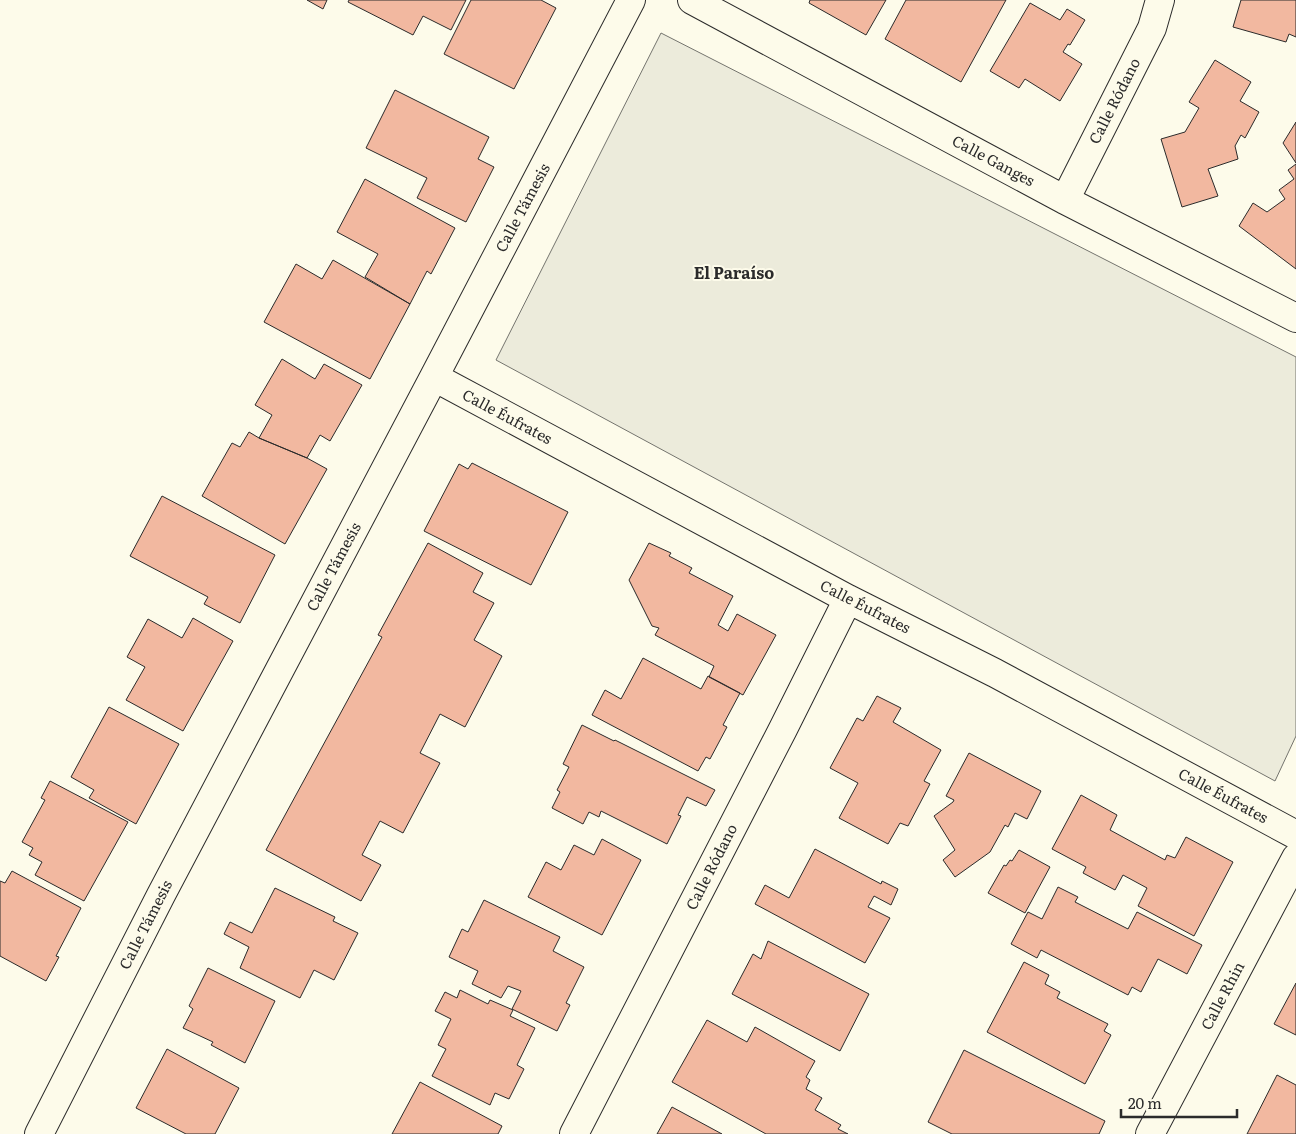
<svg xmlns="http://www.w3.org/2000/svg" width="1296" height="1134" font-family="Literata,serif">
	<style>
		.green { fill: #ecebdb; stroke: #74746e }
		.building { fill: #f2b8a0; stroke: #2b2b2b }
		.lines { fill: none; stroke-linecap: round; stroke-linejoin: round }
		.street-casing { stroke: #2b2b2b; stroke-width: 30 }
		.street { stroke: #fdfbea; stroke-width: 28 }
		.labels { text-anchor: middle; stroke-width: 4; stroke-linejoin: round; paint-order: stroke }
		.street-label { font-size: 15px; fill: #2b2b2b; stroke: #fdfbea }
		.neighbourhood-label { font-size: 16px; font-weight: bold; fill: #2b2b2b; stroke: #fdfbea }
	</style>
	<rect width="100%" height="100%" fill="#fdfbea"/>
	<!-- green -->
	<path class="green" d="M 661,33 L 1296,357 L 1296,736 L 1275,781 L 496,360 Z"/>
	<!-- building -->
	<path class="building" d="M 307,0 L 327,0 L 323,9 Z
		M 349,0 L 466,0 L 451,30 L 423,16 L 413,35 L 348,2 Z
		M 471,0 L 541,0 L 556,8 L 514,89 L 444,54 Z
		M 810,0 L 886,0 L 866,35 L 809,3 Z
		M 906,0 L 1006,0 L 961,82 L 885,39 Z
		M 1241,0 L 1296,0 L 1296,37 L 1289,34 L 1286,42 L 1233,27 Z
		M 1030,3 L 1060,20 L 1067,9 L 1085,20 L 1070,45 L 1068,44 L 1063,52 L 1082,64 L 1060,101 L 1025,79 L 1019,88 L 990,71 Z
		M 1215,60 L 1251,82 L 1240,101 L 1259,112 L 1245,138 L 1241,135 L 1235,146 L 1238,159 L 1208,169 L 1218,196 L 1182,207 L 1161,139 L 1185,132 L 1199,108 L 1189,102 Z
		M 395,90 L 489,137 L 478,159 L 494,167 L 466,222 L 417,198 L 427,178 L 366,148 Z
		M 1296,122 L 1296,163 L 1283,143 Z
		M 1296,164 L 1296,269 L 1239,226 L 1253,203 L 1267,212 L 1285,199 L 1279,190 L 1294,179 L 1288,170 Z
		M 365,179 L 455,228 L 431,274 L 427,271 L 410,304 L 365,277 L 378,254 L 337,232 Z
		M 333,260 L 410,304 L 370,379 L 264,322 L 296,264 L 322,279 Z
		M 282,359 L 315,379 L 324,364 L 362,385 L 330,441 L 320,435 L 307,458 L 259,438 L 272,415 L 255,405 Z
		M 249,432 L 259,438 L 307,458 L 327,469 L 285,544 L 202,496 L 232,443 L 240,447 Z
		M 472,463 L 568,512 L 531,585 L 424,531 L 459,464 L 468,469 Z
		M 162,496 L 275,555 L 240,623 L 204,604 L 208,597 L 130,556 Z
		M 428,543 L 483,573 L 473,592 L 494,603 L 474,640 L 502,656 L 465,727 L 440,714 L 420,753 L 440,763 L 403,833 L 380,821 L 362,855 L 381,865 L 361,901 L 266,850 L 382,637 L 378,635 Z
		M 649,543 L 671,553 L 669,556 L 692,568 L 689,573 L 733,596 L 718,625 L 728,631 L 737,614 L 776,635 L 743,695 L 709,677 L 714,666 L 655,635 L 659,628 L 652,626 L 629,580 Z
		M 193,618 L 233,641 L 183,731 L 126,700 L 145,667 L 127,657 L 148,619 L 182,638 Z
		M 643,658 L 701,689 L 708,676 L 740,693 L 723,725 L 727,727 L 710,759 L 706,757 L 698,771 L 592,715 L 605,690 L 621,699 Z
		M 877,696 L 901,708 L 893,722 L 941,750 L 924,781 L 930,784 L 908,826 L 900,823 L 888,844 L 839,818 L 858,783 L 830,768 L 857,718 L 863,721 Z
		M 109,707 L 179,744 L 136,824 L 89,798 L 94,790 L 71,777 Z
		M 582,725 L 614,741 L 615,740 L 715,790 L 706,806 L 687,797 L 678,815 L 681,816 L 667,844 L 601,811 L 599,817 L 589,812 L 583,824 L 552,808 L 560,792 L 557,790 L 569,767 L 563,764 Z
		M 969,753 L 1041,791 L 1027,819 L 1015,813 L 1008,827 L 1005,825 L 990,852 L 955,877 L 943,860 L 955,850 L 934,816 L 953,802 L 954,800 L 946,796 Z
		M 50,781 L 128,822 L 84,901 L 35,875 L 42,862 L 29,855 L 33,848 L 22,842 L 45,800 L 41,798 Z
		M 1081,795 L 1117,815 L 1110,830 L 1165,860 L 1167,855 L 1175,858 L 1186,837 L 1233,862 L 1194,936 L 1138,906 L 1147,888 L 1123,875 L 1115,890 L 1083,873 L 1086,867 L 1052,849 Z
		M 602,839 L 641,860 L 602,935 L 528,897 L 546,862 L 561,870 L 574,845 L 594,855 Z
		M 815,849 L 881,884 L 882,881 L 898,889 L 891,905 L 874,896 L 868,907 L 890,918 L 865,963 L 755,904 L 765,885 L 789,898 Z
		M 1019,850 L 1050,867 L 1025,913 L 988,893 L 1004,865 L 1006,866 L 1010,860 L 1012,861 Z
		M 12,871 L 81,908 L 56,956 L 59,957 L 46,981 L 0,956 L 0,881 L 5,883 Z
		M 1058,887 L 1078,897 L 1075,902 L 1128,929 L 1137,912 L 1202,945 L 1187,974 L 1158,959 L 1141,992 L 1132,987 L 1128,995 L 1041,950 L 1037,958 L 1011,944 L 1028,912 L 1042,919 Z
		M 275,888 L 335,917 L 333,921 L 358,933 L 334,980 L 314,970 L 300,998 L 240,968 L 249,947 L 224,934 L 230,922 L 252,933 Z
		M 484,900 L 560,937 L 553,951 L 584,967 L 566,1003 L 570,1005 L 557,1031 L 512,1009 L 521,991 L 508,986 L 501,998 L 472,984 L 478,971 L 449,957 L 462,929 L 468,932 Z
		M 768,941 L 869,994 L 840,1051 L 732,994 L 753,954 L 761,959 Z
		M 1024,962 L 1049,975 L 1045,984 L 1060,992 L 1057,998 L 1108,1024 L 1104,1031 L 1111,1035 L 1085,1084 L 987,1032 Z
		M 208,968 L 275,1001 L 245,1063 L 211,1045 L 213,1042 L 183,1028 L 193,1009 L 189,1006 Z
		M 1296,983 L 1296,1035 L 1274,1024 Z
		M 460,990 L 488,1004 L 490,1000 L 513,1010 L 510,1016 L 535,1028 L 517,1065 L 524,1069 L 509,1099 L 495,1093 L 490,1105 L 432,1076 L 446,1049 L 438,1045 L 451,1019 L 435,1011 L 445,992 L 457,998 Z
		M 707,1020 L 747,1042 L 755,1027 L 815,1061 L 806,1077 L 810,1080 L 806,1089 L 822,1098 L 815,1110 L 841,1125 L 838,1129 L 848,1134 L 766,1134 L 672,1082 Z
		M 167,1049 L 239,1088 L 215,1134 L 186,1134 L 136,1108 Z
		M 964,1050 L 1105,1121 L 1099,1134 L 952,1134 L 928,1122 Z
		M 1277,1075 L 1296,1085 L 1296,1134 L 1247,1134 Z
		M 420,1082 L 502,1126 L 498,1134 L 392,1134 Z
		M 672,1107 L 722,1134 L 657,1134 Z"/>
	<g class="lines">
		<!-- street casing -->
		<g class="street-casing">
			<path id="street" d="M 692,0 L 1065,200 L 1296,318
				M 1065,200 L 1152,28 L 1160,0
				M 434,377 L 848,599 L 995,673 L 1296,835
				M 39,1134 L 161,895 L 434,377 L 631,0
				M 574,1134 L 783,729 L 848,599
				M 1150,1134 L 1296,858"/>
		</g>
		<!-- street -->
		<use href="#street" class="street"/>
	</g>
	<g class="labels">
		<!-- street labels -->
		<g class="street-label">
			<text transform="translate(1115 101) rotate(-63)" y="5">Calle Ródano</text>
			<text transform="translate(993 161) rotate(28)" y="5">Calle Ganges</text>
			<text transform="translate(523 208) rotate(-62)" y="5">Calle Támesis</text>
			<text transform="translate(507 417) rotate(28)" y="5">Calle Éufrates</text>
			<text transform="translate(334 567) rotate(-62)" y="5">Calle Támesis</text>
			<text transform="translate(865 607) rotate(27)" y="5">Calle Éufrates</text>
			<text transform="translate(1223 796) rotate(28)" y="5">Calle Éufrates</text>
			<text transform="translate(712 867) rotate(-63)" y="5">Calle Ródano</text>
			<text transform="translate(146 925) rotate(-63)" y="5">Calle Támesis</text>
			<text transform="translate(1223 996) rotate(-62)" y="5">Calle Rhin</text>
		</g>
		<!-- neighbourhood labels -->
		<g class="neighbourhood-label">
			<text x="734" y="279">El Paraíso</text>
		</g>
	</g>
	<!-- scale -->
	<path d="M1121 1109v8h116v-8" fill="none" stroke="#2b2b2b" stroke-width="2.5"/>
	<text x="1128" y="1109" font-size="15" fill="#2b2b2b" stroke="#fdfbea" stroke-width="4" paint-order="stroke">20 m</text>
</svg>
